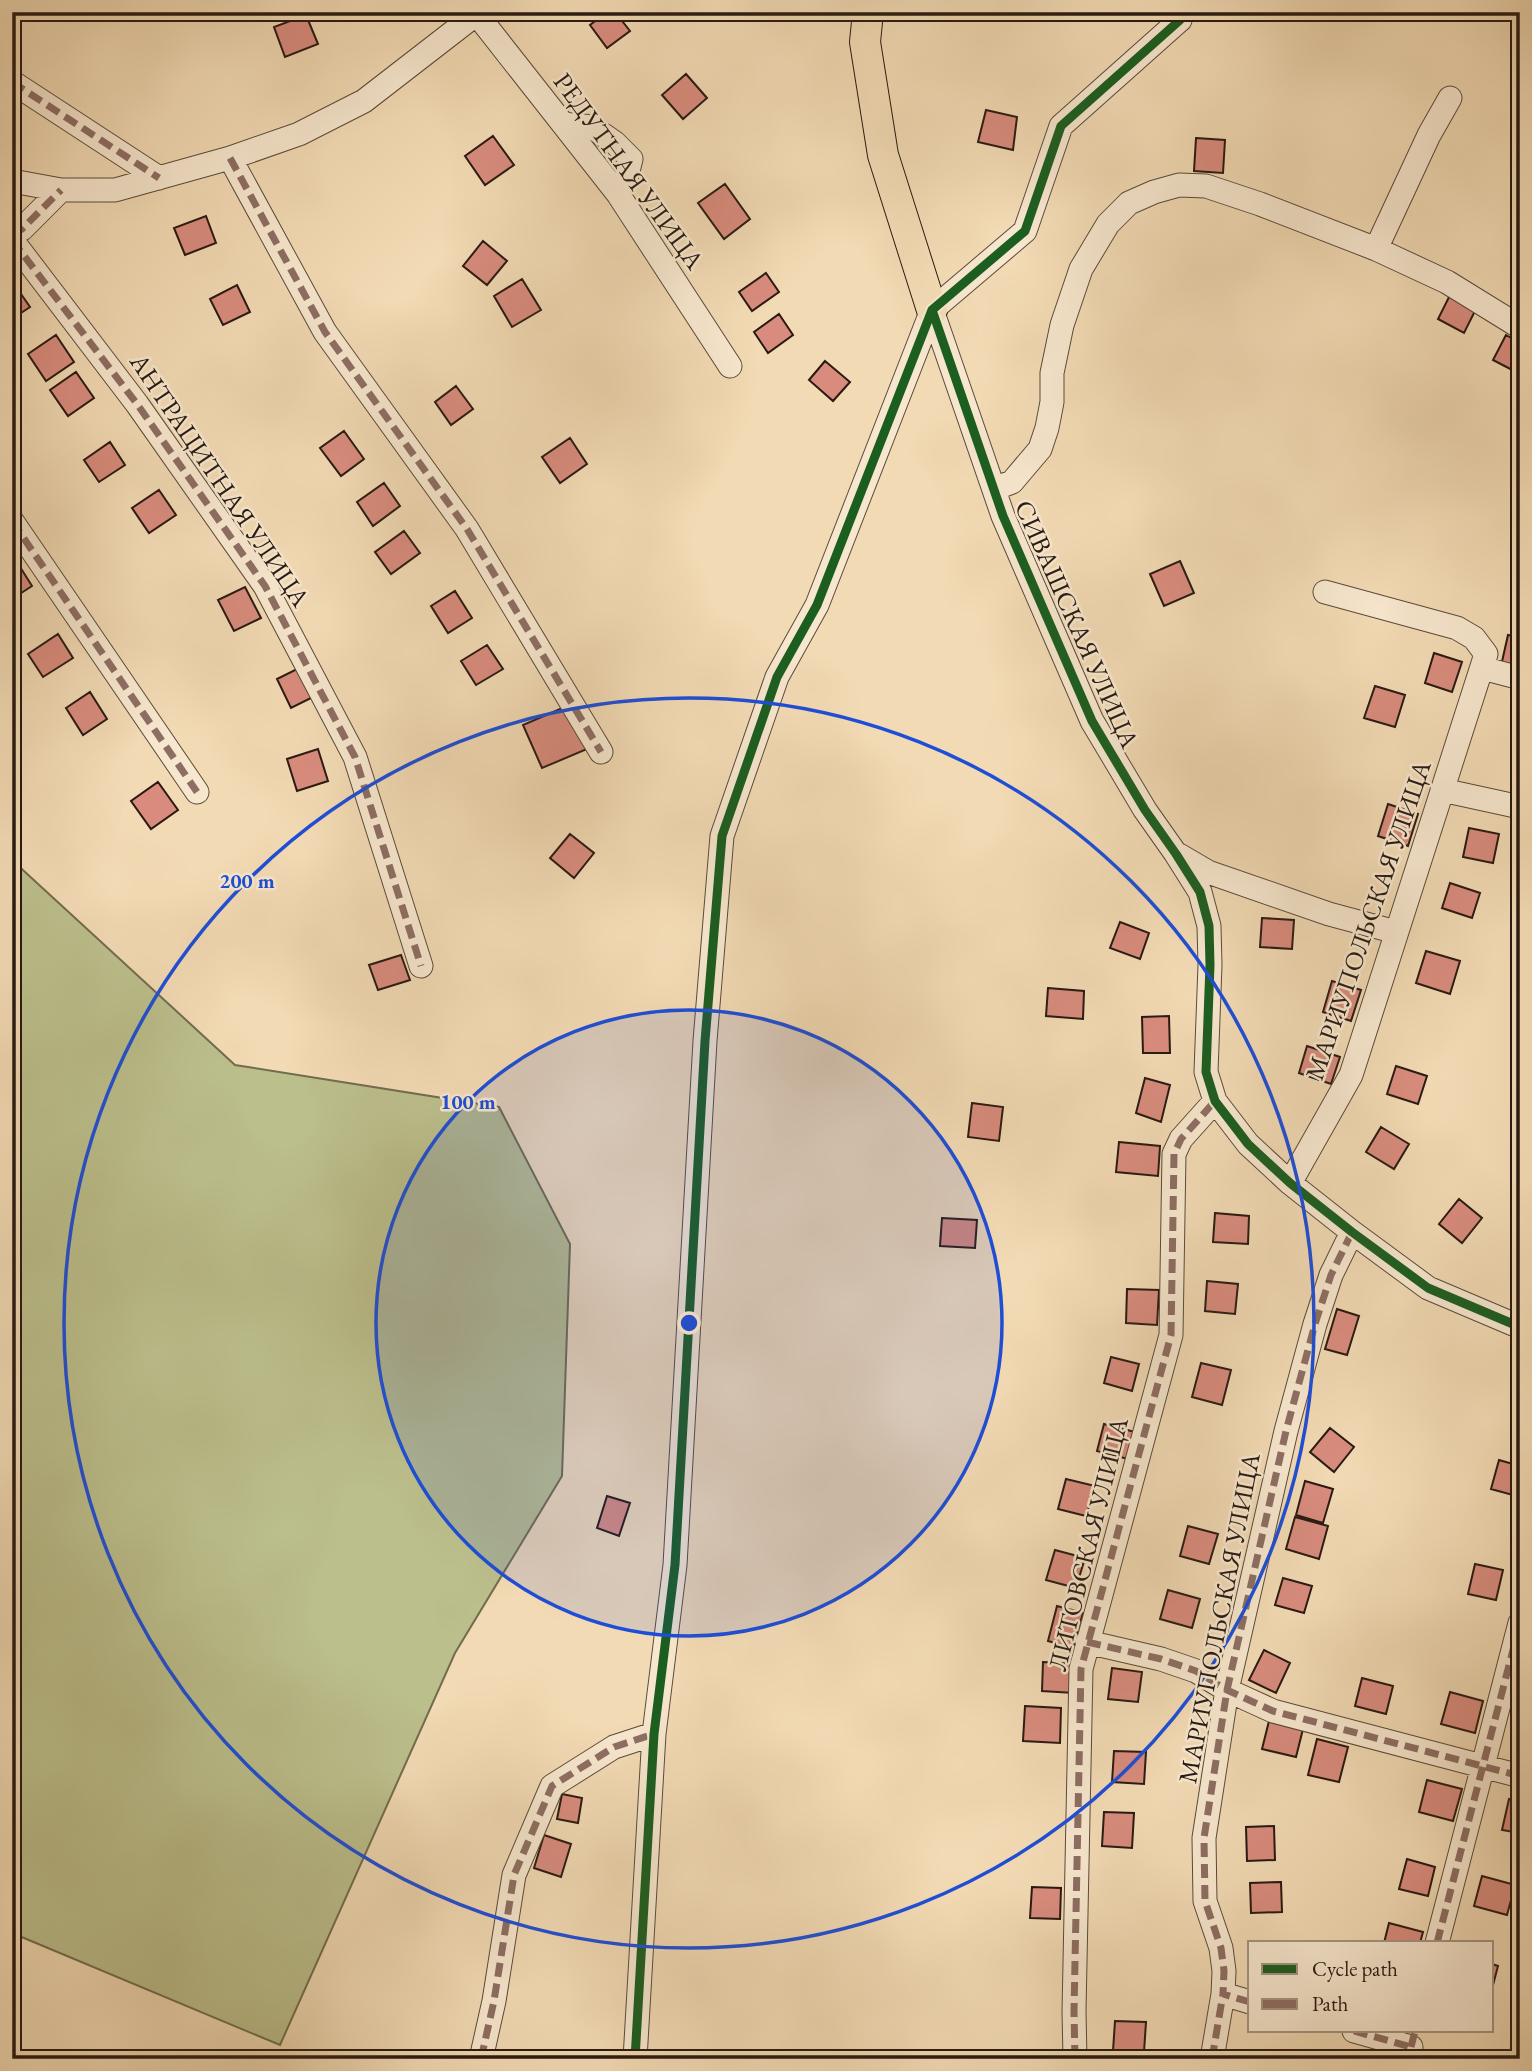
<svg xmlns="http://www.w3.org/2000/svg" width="1532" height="2071" font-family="'EB Garamond',serif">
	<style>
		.green { fill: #bbbf8c; stroke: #726c4f; stroke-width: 2 }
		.building { fill: #d98c7e; stroke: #281a12; stroke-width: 2 }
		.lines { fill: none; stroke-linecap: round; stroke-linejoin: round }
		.minor-casing { stroke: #5a4a3a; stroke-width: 25 }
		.major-casing { stroke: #281a12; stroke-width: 32 }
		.minor { stroke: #f7e7ce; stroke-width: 23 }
		.major { stroke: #f2dab4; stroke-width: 30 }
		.rail-casing { stroke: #281a12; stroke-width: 8 }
		.rail { stroke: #f7e7ce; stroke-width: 5; stroke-dasharray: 16; stroke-linecap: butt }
		.quiet { stroke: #8d6e63; stroke-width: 7; stroke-dasharray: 14 7; stroke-linecap: butt }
		.cycleway-casing { stroke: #f7e7ce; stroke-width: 13 }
		.cycleway { stroke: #1b5e20; stroke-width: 9 }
		.ring { fill: none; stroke: #1d4ed8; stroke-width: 3.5 }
		.labels { text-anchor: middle; stroke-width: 5; stroke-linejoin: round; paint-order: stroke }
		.street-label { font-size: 26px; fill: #281a12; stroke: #f7e7ce }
		.centre { fill: #1d4ed8; stroke: #f7e7ce; stroke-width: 3.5 }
		.ring-label { font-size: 21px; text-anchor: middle; font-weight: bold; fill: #1d4ed8; stroke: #f7e7ce; stroke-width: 5; stroke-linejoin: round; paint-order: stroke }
	</style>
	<rect width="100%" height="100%" fill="#f2dab4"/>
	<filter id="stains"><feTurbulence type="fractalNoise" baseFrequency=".00286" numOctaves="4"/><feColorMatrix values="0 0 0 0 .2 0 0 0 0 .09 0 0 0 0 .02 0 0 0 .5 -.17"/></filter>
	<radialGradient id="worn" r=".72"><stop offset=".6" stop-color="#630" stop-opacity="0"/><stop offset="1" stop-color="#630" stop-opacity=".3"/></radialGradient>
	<!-- green -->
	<path class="green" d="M 12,860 L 235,1065 L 499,1107 L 570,1244 L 562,1476 L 455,1653 L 280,2045 L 12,1933 Z"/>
	<!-- building -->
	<path class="building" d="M 607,12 L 615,12 L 630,31 L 607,48 L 590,25 Z
		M 306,15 L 318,44 L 285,57 L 274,27 Z
		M 686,74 L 707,98 L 683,119 L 662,95 Z
		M 986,110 L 1017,117 L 1013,150 L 978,142 Z
		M 493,136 L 514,165 L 485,185 L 465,156 Z
		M 1196,138 L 1225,140 L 1223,173 L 1194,171 Z
		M 725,184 L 750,219 L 724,239 L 698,203 Z
		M 206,216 L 216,243 L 185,255 L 174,228 Z
		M 483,241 L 507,261 L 487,285 L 463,266 Z
		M 766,273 L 779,292 L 752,311 L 739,292 Z
		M 522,279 L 541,310 L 512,327 L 494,296 Z
		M 12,281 L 30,307 L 12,319 Z
		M 237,285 L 250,312 L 223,325 L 210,299 Z
		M 1450,295 L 1476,309 L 1464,333 L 1438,319 Z
		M 779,314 L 793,335 L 768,353 L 754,332 Z
		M 56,335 L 74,362 L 46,381 L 28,354 Z
		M 1506,335 L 1520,343 L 1520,374 L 1493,360 Z
		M 825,361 L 850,382 L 833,401 L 809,380 Z
		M 76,372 L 94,398 L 68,416 L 50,390 Z
		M 456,386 L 473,409 L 451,425 L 435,402 Z
		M 344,431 L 364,459 L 341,476 L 320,448 Z
		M 570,438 L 587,464 L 560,483 L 542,457 Z
		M 110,442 L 125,465 L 99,482 L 84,460 Z
		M 384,483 L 400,506 L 373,526 L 357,502 Z
		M 159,490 L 176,515 L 149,533 L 132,508 Z
		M 404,531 L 420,553 L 391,574 L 375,552 Z
		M 15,559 L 32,586 L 12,599 L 12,561 Z
		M 1180,561 L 1194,593 L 1164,606 L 1150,574 Z
		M 245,587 L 261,618 L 234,631 L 218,600 Z
		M 455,591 L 472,618 L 448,633 L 431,606 Z
		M 58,634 L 73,658 L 43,677 L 28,654 Z
		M 1508,635 L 1520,637 L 1520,671 L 1501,666 Z
		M 487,645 L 503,669 L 476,685 L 461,661 Z
		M 1434,653 L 1462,662 L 1452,692 L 1425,683 Z
		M 303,666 L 317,695 L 291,708 L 277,679 Z
		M 1375,686 L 1405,695 L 1395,727 L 1364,718 Z
		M 90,692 L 107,719 L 83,735 L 66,708 Z
		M 569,705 L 587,749 L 542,768 L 523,725 Z
		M 318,749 L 328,781 L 297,791 L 287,759 Z
		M 158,782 L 178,810 L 151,829 L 131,801 Z
		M 1388,804 L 1418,814 L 1408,846 L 1378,836 Z
		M 1469,828 L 1499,834 L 1493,863 L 1463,857 Z
		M 570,834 L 594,853 L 574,878 L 550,858 Z
		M 1450,883 L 1480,893 L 1472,918 L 1442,908 Z
		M 1262,918 L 1294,920 L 1292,949 L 1260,947 Z
		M 1120,922 L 1149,933 L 1140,959 L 1110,948 Z
		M 1426,951 L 1460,961 L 1450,994 L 1416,983 Z
		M 401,955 L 410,980 L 378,990 L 369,965 Z
		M 1332,981 L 1361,990 L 1351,1021 L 1323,1012 Z
		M 1048,988 L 1084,991 L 1083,1019 L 1046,1016 Z
		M 1169,1016 L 1170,1053 L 1143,1053 L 1142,1017 Z
		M 1307,1046 L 1340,1057 L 1331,1084 L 1299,1073 Z
		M 1396,1066 L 1427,1076 L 1418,1104 L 1387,1094 Z
		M 1145,1078 L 1170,1085 L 1161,1122 L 1136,1113 Z
		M 972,1103 L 1003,1107 L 999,1141 L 968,1137 Z
		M 1381,1127 L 1409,1144 L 1394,1169 L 1366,1152 Z
		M 1119,1142 L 1160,1146 L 1158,1176 L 1116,1172 Z
		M 1459,1199 L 1482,1218 L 1462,1243 L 1439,1224 Z
		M 1215,1213 L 1249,1216 L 1248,1244 L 1213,1242 Z
		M 942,1218 L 977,1220 L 975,1248 L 940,1246 Z
		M 1207,1281 L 1238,1284 L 1235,1314 L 1205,1311 Z
		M 1127,1289 L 1159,1290 L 1157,1325 L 1126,1323 Z
		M 1337,1309 L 1359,1316 L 1347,1355 L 1325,1349 Z
		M 1111,1357 L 1139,1364 L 1132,1391 L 1104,1383 Z
		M 1201,1363 L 1231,1370 L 1222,1405 L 1192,1397 Z
		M 1104,1424 L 1135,1432 L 1128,1459 L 1097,1451 Z
		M 1330,1428 L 1354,1447 L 1334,1472 L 1310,1452 Z
		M 1499,1460 L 1520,1466 L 1520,1497 L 1491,1489 Z
		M 1066,1479 L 1095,1486 L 1086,1516 L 1058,1509 Z
		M 1305,1481 L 1333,1489 L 1323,1523 L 1296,1515 Z
		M 607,1496 L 630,1503 L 619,1536 L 597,1528 Z
		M 1295,1517 L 1328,1526 L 1319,1559 L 1286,1549 Z
		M 1188,1526 L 1218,1534 L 1209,1564 L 1180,1556 Z
		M 1055,1550 L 1085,1558 L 1076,1588 L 1046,1580 Z
		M 1475,1564 L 1503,1570 L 1496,1600 L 1468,1594 Z
		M 1283,1578 L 1312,1586 L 1304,1613 L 1275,1605 Z
		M 1168,1590 L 1200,1599 L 1192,1628 L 1160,1619 Z
		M 1057,1606 L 1083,1613 L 1073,1648 L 1048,1641 Z
		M 1264,1650 L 1290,1663 L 1276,1693 L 1249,1680 Z
		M 1043,1662 L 1075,1664 L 1074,1693 L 1042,1691 Z
		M 1112,1668 L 1142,1672 L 1138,1702 L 1108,1699 Z
		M 1362,1678 L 1393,1686 L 1386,1714 L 1355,1706 Z
		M 1450,1692 L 1483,1701 L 1475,1733 L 1441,1724 Z
		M 1025,1706 L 1061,1708 L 1060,1743 L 1023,1741 Z
		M 1269,1721 L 1303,1729 L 1296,1757 L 1262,1749 Z
		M 1317,1739 L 1348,1747 L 1339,1782 L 1308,1775 Z
		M 1114,1751 L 1146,1752 L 1144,1784 L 1112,1782 Z
		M 1427,1780 L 1462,1789 L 1453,1821 L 1419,1812 Z
		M 562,1794 L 582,1798 L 578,1823 L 557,1819 Z
		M 1509,1799 L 1520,1801 L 1520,1833 L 1502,1830 Z
		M 1104,1812 L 1134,1813 L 1132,1848 L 1102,1846 Z
		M 1274,1826 L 1275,1860 L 1247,1861 L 1246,1827 Z
		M 544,1835 L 571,1844 L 561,1877 L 534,1868 Z
		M 1407,1859 L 1435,1867 L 1428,1896 L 1399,1889 Z
		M 1482,1876 L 1515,1885 L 1507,1915 L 1474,1906 Z
		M 1281,1882 L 1282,1912 L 1251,1913 L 1250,1883 Z
		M 1032,1887 L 1061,1888 L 1060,1919 L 1030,1918 Z
		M 1389,1923 L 1423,1932 L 1420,1943 L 1384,1943 Z
		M 1492,1964 L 1498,1966 L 1492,1989 Z
		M 1115,2021 L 1146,2022 L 1144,2052 L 1113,2051 Z"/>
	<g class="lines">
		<!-- minor casing -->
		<g class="minor-casing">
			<path id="minor" d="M 475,12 L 618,194 L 730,366
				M 12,82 L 159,178
				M 563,124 L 592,127 L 615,143 L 631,159 L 627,175 L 618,194
				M 230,158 L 325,332 L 467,529 L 601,752
				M 12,181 L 61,190 L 115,190 L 230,158 L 299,134 L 364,101 L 479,12
				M 12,235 L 22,229 L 61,190
				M 12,240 L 137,404 L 265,586 L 355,757 L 421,966
				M 1376,249 L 1429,135 L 1450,98
				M 932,310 L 1003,516 L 1092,721 L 1145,810 L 1176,854 L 1200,892 L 1209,926 L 1210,965 L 1206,1072 L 1215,1101 L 1248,1144 L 1290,1183 L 1352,1232 L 1428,1288 L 1520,1327
				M 994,489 L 1012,482 L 1040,449 L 1047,428 L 1052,402 L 1052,373 L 1062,325 L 1081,269 L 1108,224 L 1129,203 L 1154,192 L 1179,185 L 1206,186 L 1260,204 L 1376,249 L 1447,282 L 1520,327
				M 12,521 L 197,792
				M 1482,668 L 1520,678
				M 1442,790 L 1520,807
				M 1179,855 L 1208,872 L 1329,914 L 1396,932
				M 1290,1183 L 1351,1075 L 1486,654 L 1474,638 L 1457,628 L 1325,592
				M 1087,1642 L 1161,1659 L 1196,1671 L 1227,1690 L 1273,1711 L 1520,1776
				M 1437,1943 L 1520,1623
				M 1250,2002 L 1223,1994 L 1224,1971 L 1221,1948 L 1205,1901 L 1204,1838 L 1227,1690 L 1286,1431 L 1315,1324 L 1331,1275 L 1352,1232
				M 1354,2031 L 1411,2047 L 1409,2059
				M 481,2059 L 494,2001 L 514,1875 L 552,1786 L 614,1747 L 654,1734
				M 635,2059 L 654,1734 L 675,1565 L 705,1041 L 722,836 L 777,677 L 817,605 L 932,310 L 1025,231 L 1061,126 L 1180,20
				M 1075,2059 L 1074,2011 L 1081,1669 L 1171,1335 L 1174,1154 L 1181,1139 L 1215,1101
				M 1212,2059 L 1223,1994"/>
		</g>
		<!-- major casing -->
		<g class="major-casing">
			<path id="major" d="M 868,12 L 865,42 L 883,155 L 932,310"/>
		</g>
		<!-- minor -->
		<use href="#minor" class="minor"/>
		<!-- major -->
		<use href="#major" class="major"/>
		<!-- rail casing -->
		<g class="rail-casing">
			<path id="rail" d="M 1518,12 L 1520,13"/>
		</g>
		<!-- rail -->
		<use href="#rail" class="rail"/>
		<!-- quiet -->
		<path class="quiet" d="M 475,12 L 476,14
			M 12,82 L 159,178
			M 230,158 L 325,332 L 467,529 L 601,752
			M 12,235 L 22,229 L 61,190
			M 12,240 L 137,404 L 265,586 L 355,757 L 421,966
			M 12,521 L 197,792
			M 1087,1642 L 1161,1659 L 1196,1671 L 1227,1690 L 1273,1711 L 1520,1776
			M 1437,1943 L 1520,1623
			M 1250,2002 L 1223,1994 L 1224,1971 L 1221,1948 L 1205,1901 L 1204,1838 L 1227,1690 L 1286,1431 L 1315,1324 L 1331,1275 L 1352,1232
			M 1354,2031 L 1411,2047 L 1409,2059
			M 1411,2047 L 1415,2031
			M 481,2059 L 494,2001 L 514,1875 L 552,1786 L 614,1747 L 654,1734
			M 1075,2059 L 1074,2011 L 1081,1669 L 1171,1335 L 1174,1154 L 1181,1139 L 1215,1101
			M 1212,2059 L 1223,1994"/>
		<!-- cycleway casing -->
		<g class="cycleway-casing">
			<path id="cycleway" d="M 932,310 L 1003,516 L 1092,721 L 1145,810 L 1176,854 L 1200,892 L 1209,926 L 1210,965 L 1206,1072 L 1215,1101 L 1248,1144 L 1290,1183 L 1352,1232 L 1428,1288 L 1520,1327
				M 635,2059 L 654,1734 L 675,1565 L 705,1041 L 722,836 L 777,677 L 817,605 L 932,310 L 1025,231 L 1061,126 L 1180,20"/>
		</g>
		<!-- cycleway -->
		<use href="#cycleway" class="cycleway"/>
	</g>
	<!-- distance rings -->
	<circle cx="689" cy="1323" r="313" fill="#1d4ed8" fill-opacity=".12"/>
	<g class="ring">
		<circle cx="689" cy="1323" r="313"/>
		<circle cx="689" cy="1323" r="625"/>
	</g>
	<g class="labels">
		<!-- street labels -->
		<g class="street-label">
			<text transform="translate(629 171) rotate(54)" y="9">РЕДУТНАЯ УЛИЦА</text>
			<text transform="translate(220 480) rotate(56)" y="9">АНТРАЦИТНАЯ УЛИЦА</text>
			<text transform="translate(1077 624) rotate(66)" y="9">СИВАШСКАЯ УЛИЦА</text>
			<text transform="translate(1368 920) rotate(-71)" y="9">МАРИУПОЛЬСКАЯ УЛИЦА</text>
			<text transform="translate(1088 1544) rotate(-76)" y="9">ЛИТОВСКАЯ УЛИЦА</text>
			<text transform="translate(1219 1618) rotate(-79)" y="9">МАРИУПОЛЬСКАЯ УЛИЦА</text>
		</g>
	</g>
	<circle cx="689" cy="1323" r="10" class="centre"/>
	<g class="ring-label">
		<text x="247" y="888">200 m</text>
		<text x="468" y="1109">100 m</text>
	</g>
	<!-- margin -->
	<rect width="1532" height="2071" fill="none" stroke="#f2dab4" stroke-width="42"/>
	<rect x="14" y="14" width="1504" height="2043" fill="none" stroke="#281a12" stroke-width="3.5"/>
	<rect x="21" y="21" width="1490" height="2029" fill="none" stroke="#281a12" stroke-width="2"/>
	<!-- legend -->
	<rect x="1248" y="1941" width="245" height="91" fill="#f7e7ce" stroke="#a49583" stroke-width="2"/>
	<rect x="1262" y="1964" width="35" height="10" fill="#1b5e20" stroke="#a49583" stroke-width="2"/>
	<text x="1312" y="1976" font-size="21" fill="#281a12">Cycle path</text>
	<rect x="1262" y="1999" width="35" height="10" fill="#8d6e63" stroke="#a49583" stroke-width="2"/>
	<text x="1312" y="2011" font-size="21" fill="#281a12">Path</text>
	<rect width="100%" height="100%" filter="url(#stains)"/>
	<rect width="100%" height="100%" fill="url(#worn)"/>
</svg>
